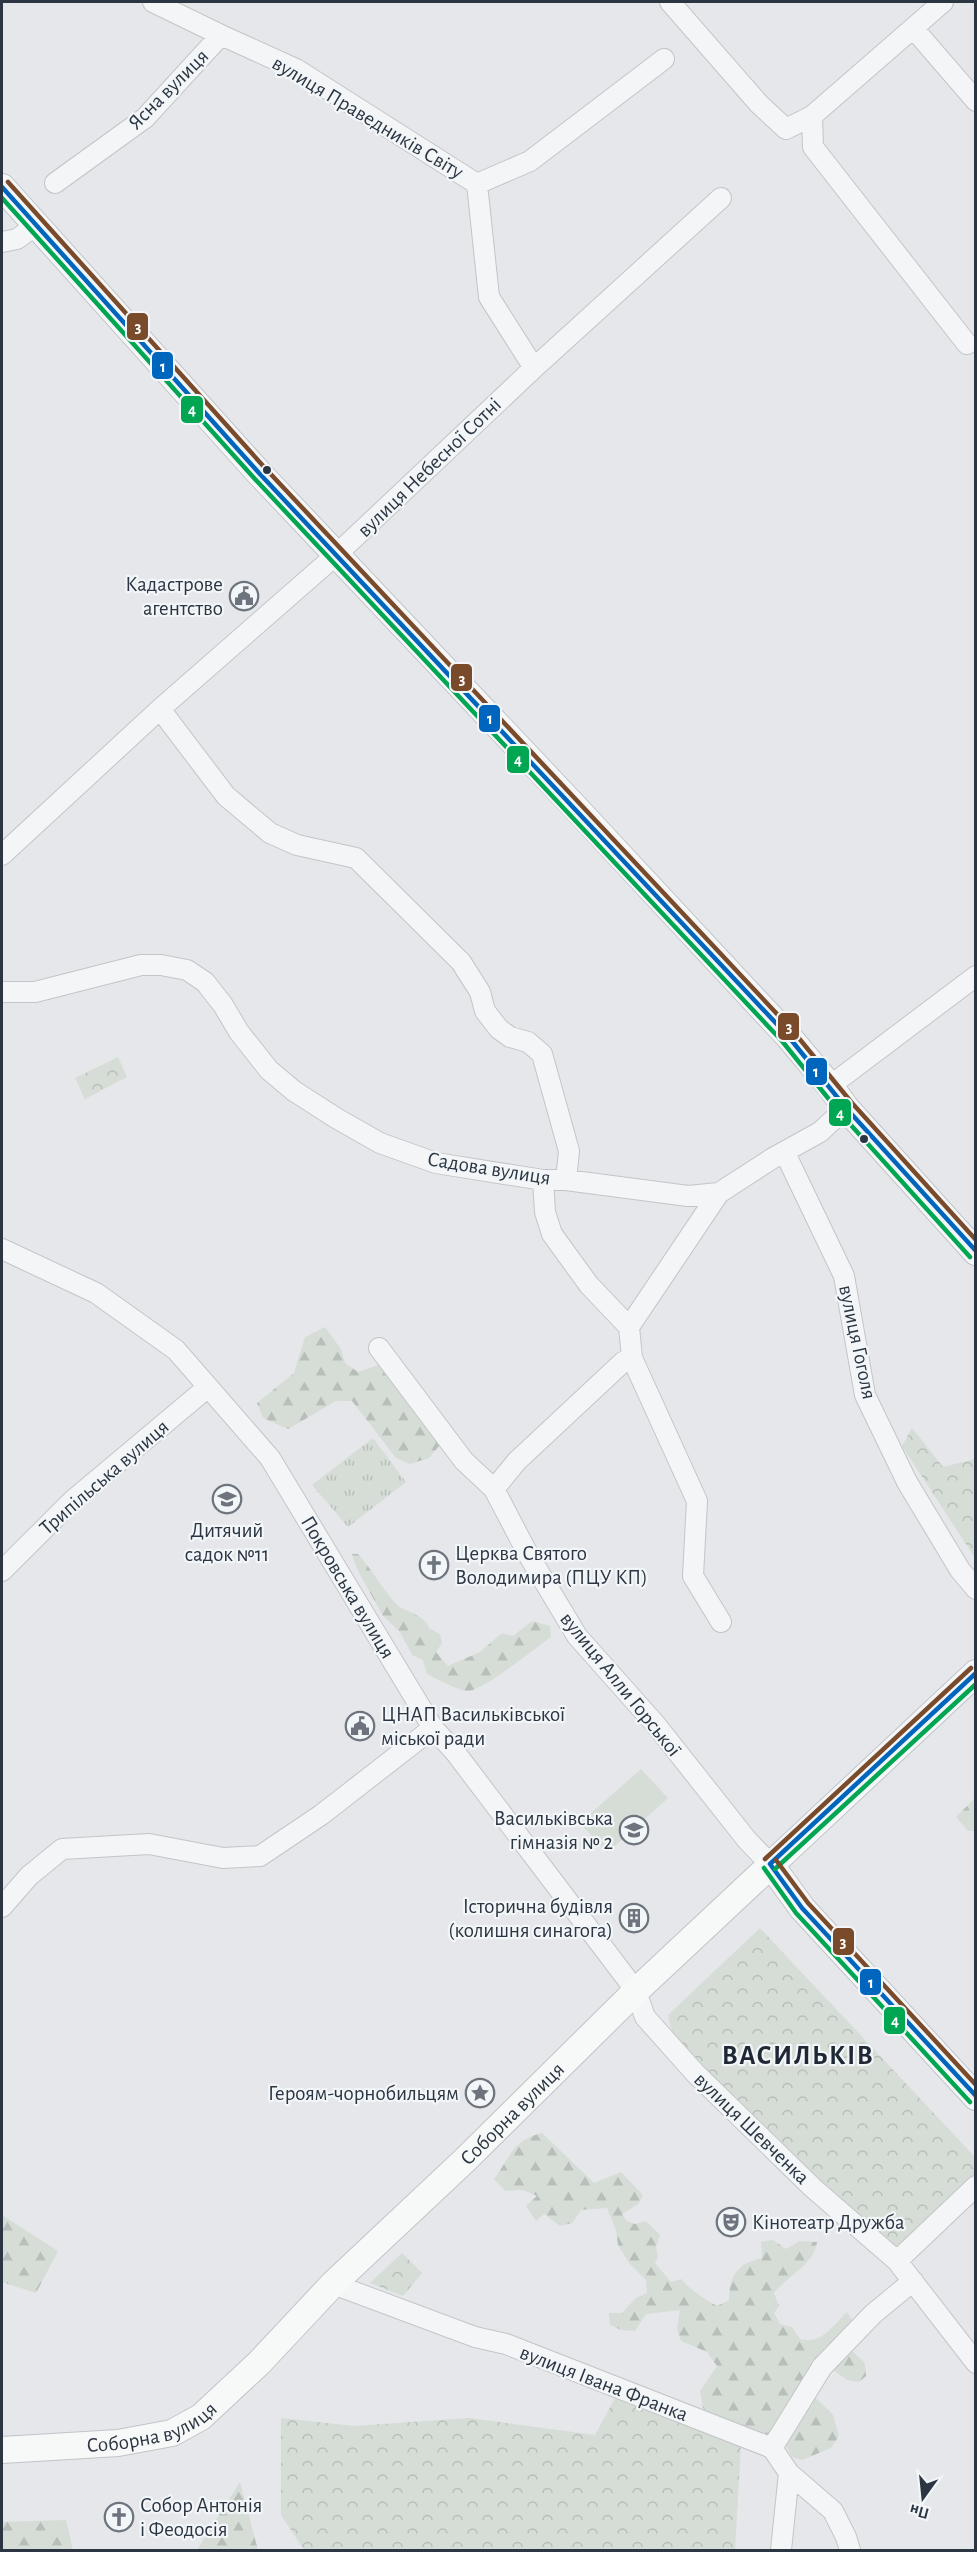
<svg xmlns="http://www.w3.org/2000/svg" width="977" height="2552" font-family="'Alegreya Sans',sans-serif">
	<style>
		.grass { fill: url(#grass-tufts) }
		.forest { fill: url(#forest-firs) }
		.park { fill: url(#park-crowns) }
		.pitch { fill: #d6ddd6 }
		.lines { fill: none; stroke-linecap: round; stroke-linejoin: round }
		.minor-casing { stroke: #c3c5c8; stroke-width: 22 }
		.major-casing { stroke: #c2c4c7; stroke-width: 28 }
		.minor { stroke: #f4f5f6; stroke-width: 20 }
		.major { stroke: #f7f8f8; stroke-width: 26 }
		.bus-1-casing { stroke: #f3f6f8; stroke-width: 9 }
		.bus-2-casing { stroke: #f3f6f8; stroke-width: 9 }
		.bus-3-casing { stroke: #f3f6f8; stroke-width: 9 }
		.bus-1 { stroke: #0065bd; stroke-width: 4.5 }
		.bus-2 { stroke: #00a651; stroke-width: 4.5 }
		.bus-3 { stroke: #7a4b2a; stroke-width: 4.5 }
		.bus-dot { fill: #2c3643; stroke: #f3f6f8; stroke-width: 2 }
		.labels { text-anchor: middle; stroke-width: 4.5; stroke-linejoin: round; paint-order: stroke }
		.street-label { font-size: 21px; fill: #2c3643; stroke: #f3f6f8 }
		.poi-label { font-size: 21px; fill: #2c3643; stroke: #f3f6f8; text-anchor: end }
		.district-label { font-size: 27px; font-weight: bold; letter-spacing: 1.5px; fill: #1e2734; stroke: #f3f6f8 }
		.line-badge { stroke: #f3f6f8; stroke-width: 2 }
		.badge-label { font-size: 16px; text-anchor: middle; font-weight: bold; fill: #fff }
	</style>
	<defs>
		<pattern id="grass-tufts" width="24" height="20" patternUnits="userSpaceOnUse" patternTransform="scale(1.5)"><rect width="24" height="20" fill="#d6ddd6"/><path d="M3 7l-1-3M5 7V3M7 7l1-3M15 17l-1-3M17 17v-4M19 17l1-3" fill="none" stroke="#b8beb9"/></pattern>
		<pattern id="forest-firs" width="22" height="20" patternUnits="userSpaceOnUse" patternTransform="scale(1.5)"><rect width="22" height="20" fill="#d6ddd6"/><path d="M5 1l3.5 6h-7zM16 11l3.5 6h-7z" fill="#b8beb9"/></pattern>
		<pattern id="park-crowns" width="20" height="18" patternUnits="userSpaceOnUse" patternTransform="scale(1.5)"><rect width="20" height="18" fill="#d6ddd6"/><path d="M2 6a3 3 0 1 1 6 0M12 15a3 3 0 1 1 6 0" fill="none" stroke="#b8beb9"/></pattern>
	</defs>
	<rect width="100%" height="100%" fill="#e5e7ea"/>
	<!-- grass -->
	<path class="grass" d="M 373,1438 L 406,1482 L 348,1527 L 312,1485 Z"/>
	<!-- forest -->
	<path class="forest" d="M 325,1327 L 341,1349 L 345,1363 L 358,1372 L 384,1363 L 444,1440 L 429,1458 L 410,1464 L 396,1458 L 352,1401 L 336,1401 L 288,1429 L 263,1418 L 257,1403 L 294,1373 L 305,1337 Z
		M 352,1554 L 358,1554 C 369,1565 390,1601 400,1607 C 413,1614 423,1615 430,1629 L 440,1634 L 442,1643 L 436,1652 L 448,1666 L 480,1652 L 502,1633 L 513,1636 L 532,1621 L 550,1626 L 551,1637 C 537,1647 480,1693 467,1691 C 454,1689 439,1680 427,1674 L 423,1660 L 412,1655 L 400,1632 L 383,1616 L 357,1569 Z
		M 975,1798 L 975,1831 L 968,1831 L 956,1817 Z
		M 542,2133 L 594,2183 L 621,2172 L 643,2195 L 638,2204 L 622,2214 L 627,2221 L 635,2224 L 646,2221 L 660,2235 L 656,2247 L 658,2257 L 655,2263 L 671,2282 L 681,2279 C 690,2290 705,2299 717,2306 L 729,2300 C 730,2274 737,2264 762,2258 L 761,2242 L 773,2240 L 786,2249 L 800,2241 L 817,2242 C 814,2265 788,2275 774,2293 L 779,2306 L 774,2313 L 780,2324 L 792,2327 L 800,2339 C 822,2345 832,2326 847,2312 L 855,2325 L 850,2349 L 865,2363 L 866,2376 L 859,2382 L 847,2380 L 830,2368 L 818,2378 L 816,2398 L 833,2415 L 839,2436 L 831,2448 L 802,2460 L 792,2457 L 784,2442 L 715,2419 L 703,2408 L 700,2391 L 717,2366 L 707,2352 L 681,2341 L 677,2329 L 680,2310 L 646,2314 L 635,2331 L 621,2330 L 610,2325 L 609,2313 L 622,2313 L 636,2298 L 647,2293 L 646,2280 L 629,2263 L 618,2245 L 616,2230 L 607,2208 L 581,2210 L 572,2223 L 560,2226 L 544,2214 L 536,2221 L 526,2206 L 537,2196 L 523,2190 L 505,2191 L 494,2179 C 511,2157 511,2141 542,2133 Z
		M 2,2215 L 58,2251 L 36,2293 L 2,2282 Z
		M 240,2482 L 258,2550 L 197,2550 Z
		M 66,2520 L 73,2550 L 2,2550 L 2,2522 Z"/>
	<!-- park -->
	<path class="park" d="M 118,1057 L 127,1077 L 85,1099 L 75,1078 Z
		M 912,1428 L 943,1467 L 975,1459 L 975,1558 L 902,1446 Z
		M 760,1928 L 975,2157 L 975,2175 L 902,2246 L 889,2246 L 772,2139 L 672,2032 L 668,2015 Z
		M 402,2253 L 422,2273 L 403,2296 L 370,2283 Z
		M 615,2398 L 741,2444 L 735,2550 L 304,2550 L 281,2515 L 281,2418 L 354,2426 L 469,2418 L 595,2435 Z"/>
	<!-- pitch -->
	<path class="pitch" d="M 641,1769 L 668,1798 L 607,1853 L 580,1823 Z"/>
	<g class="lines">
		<!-- minor casing -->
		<g class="minor-casing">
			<path id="minor" d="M 153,2 L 221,35 L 296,69 L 477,184 L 530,161 L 664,59
				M 670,2 L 759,104 L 786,129 L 812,116 L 943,2
				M 913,28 L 976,101
				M 812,116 L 813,147 L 967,344
				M 55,183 L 145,118 L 221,35
				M 477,184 L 489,297 L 534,368
				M 2,242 L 17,239 L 36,225
				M 160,709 L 226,796 L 270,833 L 297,845 L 356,858 L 461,962 L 480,992 L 485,1011 L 499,1029 L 510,1037 L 528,1042 L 542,1054 L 569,1151 L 566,1180
				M 2,855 L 160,709 L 336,555 L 534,368 L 721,198
				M 2,992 L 35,992 L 141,965 L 161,965 L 187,970 L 205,982 L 223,1005 L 239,1032 L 269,1070 L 294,1091 L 336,1118 L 380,1143 L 436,1163 L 543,1180 L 566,1180 L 688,1196 L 719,1193 L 773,1158 L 820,1132 L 846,1108
				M 830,1086 L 976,976
				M 785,1153 L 844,1276 L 865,1395 L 907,1482 L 960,1570 L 976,1589
				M 543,1180 L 545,1212 L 552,1234 L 589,1285 L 629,1327 L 632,1358 L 697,1501 L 693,1576 L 721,1622
				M 2,1249 L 96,1293 L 176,1350 L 270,1458 L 433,1728 L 455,1752 L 636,1991 L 645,2017 L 695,2073 L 813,2188 L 897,2261 L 976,2363
				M 629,1327 L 719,1193
				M 379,1348 L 464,1461 L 494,1489 L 529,1556 L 577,1636 L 656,1725 L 747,1840 L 770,1864
				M 494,1489 L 517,1461 L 623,1362 L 632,1358
				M 2,1571 L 72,1501 L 208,1387
				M 2,1907 L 29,1876 L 62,1849 L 149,1844 L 223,1858 L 260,1856 L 321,1815 L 433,1728
				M 897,2261 L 976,2186
				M 333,2284 L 475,2337 L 506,2344 L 772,2448 L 789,2473 L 781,2550
				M 772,2448 L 822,2367 L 873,2314 L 913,2281
				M 789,2473 L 833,2511 L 846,2537 L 850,2550"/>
		</g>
		<!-- major casing -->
		<g class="major-casing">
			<g id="major">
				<path d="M 2,187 L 259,473 L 573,805 L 788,1036 L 830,1086 L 846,1108 L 976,1252"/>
				<path d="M 770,1864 L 802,1908 L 976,2097"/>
				<path id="s1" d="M 2,2450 L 118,2443 L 172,2433 L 201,2417 L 259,2363 L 333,2284 L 465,2160 L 636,1991 L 976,1673"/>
			</g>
		</g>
		<!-- minor -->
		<use href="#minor" class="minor"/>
		<!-- major -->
		<use href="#major" class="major"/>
		<!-- bus-1 casing -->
		<g class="bus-1-casing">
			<path id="bus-1" d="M 2,187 L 259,473 L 788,1036 L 846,1108 L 976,1251
				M 770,1864 L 802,1908 L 976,2096
				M 770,1864 L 976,1673"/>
		</g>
		<!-- bus-2 casing -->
		<g class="bus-2-casing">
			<path id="bus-2" d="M 2,198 L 254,478 L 782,1041 L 840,1113 L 970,1257
				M 764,1868 L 796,1913 L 970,2102
				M 775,1869 L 976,1684"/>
		</g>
		<!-- bus-3 casing -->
		<g class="bus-3-casing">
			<path id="bus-3" d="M 8,182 L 265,468 L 793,1031 L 852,1103 L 976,1240
				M 765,1859 L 971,1668
				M 776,1860 L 808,1903 L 976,2085"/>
		</g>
		<!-- bus-1 -->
		<use href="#bus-1" class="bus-1"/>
		<!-- bus-2 -->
		<use href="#bus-2" class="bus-2"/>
		<!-- bus-3 -->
		<use href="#bus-3" class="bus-3"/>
	</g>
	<!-- icons -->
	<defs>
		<g id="civic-ring" transform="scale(1.5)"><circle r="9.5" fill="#f3f6f8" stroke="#6d747d" stroke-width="1.5"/><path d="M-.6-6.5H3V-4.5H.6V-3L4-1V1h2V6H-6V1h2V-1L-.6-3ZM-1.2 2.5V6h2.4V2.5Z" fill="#6d747d"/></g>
		<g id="school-ring" transform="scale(1.5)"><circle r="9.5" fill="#f3f6f8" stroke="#6d747d" stroke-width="1.5"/><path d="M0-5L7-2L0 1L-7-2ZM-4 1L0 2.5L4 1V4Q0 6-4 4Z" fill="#6d747d"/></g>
		<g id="church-ring" transform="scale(1.5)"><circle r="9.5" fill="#f3f6f8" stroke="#6d747d" stroke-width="1.5"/><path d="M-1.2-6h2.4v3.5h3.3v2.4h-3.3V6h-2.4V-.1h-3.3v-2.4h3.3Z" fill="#6d747d"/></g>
		<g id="building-ring" transform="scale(1.5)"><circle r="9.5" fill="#f3f6f8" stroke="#6d747d" stroke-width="1.5"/><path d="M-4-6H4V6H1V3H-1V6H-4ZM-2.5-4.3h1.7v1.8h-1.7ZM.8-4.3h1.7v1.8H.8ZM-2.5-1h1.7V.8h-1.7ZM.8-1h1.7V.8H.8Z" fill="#6d747d"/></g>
		<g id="sight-ring" transform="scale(1.5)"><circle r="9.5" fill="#f3f6f8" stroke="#6d747d" stroke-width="1.5"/><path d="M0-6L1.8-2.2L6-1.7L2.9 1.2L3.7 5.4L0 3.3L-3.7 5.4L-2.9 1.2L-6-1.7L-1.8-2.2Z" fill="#6d747d"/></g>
		<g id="theatre-ring" transform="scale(1.5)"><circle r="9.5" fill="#f3f6f8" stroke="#6d747d" stroke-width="1.5"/><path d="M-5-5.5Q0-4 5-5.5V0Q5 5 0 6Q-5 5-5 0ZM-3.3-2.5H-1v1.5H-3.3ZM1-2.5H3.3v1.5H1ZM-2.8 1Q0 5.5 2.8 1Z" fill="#6d747d"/></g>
	</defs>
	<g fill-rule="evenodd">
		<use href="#civic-ring" x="244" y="596"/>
		<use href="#school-ring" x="227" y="1499"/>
		<use href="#church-ring" x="434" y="1565"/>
		<use href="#civic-ring" x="360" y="1726"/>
		<use href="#school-ring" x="634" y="1830"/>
		<use href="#building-ring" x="634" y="1918"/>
		<use href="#sight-ring" x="480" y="2093"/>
		<use href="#theatre-ring" x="731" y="2222"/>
		<use href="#church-ring" x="119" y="2517"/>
	</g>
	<!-- markers -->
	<g class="bus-dot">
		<circle cx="267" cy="470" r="5"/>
		<circle cx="864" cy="1139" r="5"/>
	</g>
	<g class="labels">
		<!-- street labels -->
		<g class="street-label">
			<text transform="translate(168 89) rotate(-45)" y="7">Ясна вулиця</text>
			<text transform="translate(368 117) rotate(31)" y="7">вулиця Праведників Світу</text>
			<text transform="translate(429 467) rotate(-44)" y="7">вулиця Небесної Сотні</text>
			<text transform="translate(489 1168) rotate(9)" y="7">Садова вулиця</text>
			<text transform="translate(858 1342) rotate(78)" y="7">вулиця Гоголя</text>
			<text transform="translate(104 1477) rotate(-41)" y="7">Трипільська вулиця</text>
			<text transform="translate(348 1587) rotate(59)" y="7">Покровська вулиця</text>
			<text transform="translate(621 1684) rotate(51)" y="7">вулиця Алли Горської</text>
			<text dy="7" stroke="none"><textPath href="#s1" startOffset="639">Соборна вулиця</textPath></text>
			<text transform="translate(752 2128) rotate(44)" y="7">вулиця Шевченка</text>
			<text transform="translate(604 2383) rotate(21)" y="7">вулиця Івана Франка</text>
			<text dy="7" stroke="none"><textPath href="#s1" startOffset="153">Соборна вулиця</textPath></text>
		</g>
		<!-- poi labels -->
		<g class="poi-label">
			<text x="223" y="591">Кадастрове<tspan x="223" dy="24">агентство</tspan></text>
			<text x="227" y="1537" text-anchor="middle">Дитячий<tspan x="227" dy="24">садок №11</tspan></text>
			<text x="455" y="1560" text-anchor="start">Церква Святого<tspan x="455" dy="24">Володимира (ПЦУ КП)</tspan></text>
			<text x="381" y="1721" text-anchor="start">ЦНАП Васильківської<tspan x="381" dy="24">міської ради</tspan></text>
			<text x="613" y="1825">Васильківська<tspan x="613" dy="24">гімназія № 2</tspan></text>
			<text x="613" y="1913">Історична будівля<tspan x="613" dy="24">(колишня синагога)</tspan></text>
			<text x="459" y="2100">Героям-чорнобильцям</text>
			<text x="752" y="2229" text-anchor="start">Кінотеатр Дружба</text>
			<text x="140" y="2512" text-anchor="start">Собор Антонія<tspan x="140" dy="24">і Феодосія</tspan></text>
		</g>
		<!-- district labels -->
		<g class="district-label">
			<text x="798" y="2064">ВАСИЛЬКІВ</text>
		</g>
	</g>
	<g class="line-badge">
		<rect x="126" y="312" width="23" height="29" rx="6" fill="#7a4b2a"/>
		<rect x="151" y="351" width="23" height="29" rx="6" fill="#0065bd"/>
		<rect x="180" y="395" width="24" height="29" rx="6" fill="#00a651"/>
		<rect x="450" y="663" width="23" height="29" rx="6" fill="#7a4b2a"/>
		<rect x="478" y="704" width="23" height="29" rx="6" fill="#0065bd"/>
		<rect x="506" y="745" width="24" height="29" rx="6" fill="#00a651"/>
		<rect x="777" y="1012" width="23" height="29" rx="6" fill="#7a4b2a"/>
		<rect x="805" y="1057" width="23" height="29" rx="6" fill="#0065bd"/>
		<rect x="828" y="1098" width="24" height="29" rx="6" fill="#00a651"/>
		<rect x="832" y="1927" width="23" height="29" rx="6" fill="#7a4b2a"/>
		<rect x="859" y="1968" width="23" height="28" rx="6" fill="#0065bd"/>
		<rect x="883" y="2006" width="23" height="29" rx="6" fill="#00a651"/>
	</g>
	<g class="badge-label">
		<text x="138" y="332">3</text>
		<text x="163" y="372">1</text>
		<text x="192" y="415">4</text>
		<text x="462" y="684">3</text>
		<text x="490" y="724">1</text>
		<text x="518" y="765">4</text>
		<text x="789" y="1032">3</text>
		<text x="816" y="1077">1</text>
		<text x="840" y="1119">4</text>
		<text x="843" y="1947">3</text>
		<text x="871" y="1988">1</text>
		<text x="895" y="2026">4</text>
	</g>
	<!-- border -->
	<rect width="977" height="2552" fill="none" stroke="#2c3643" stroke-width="6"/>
	<!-- north arrow -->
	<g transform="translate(923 2498) rotate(195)" stroke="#f3f6f8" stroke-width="4.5" paint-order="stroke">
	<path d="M0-4.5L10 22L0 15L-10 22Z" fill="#2c3643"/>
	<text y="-9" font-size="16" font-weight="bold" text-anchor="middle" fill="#2c3643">Пн</text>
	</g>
</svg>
